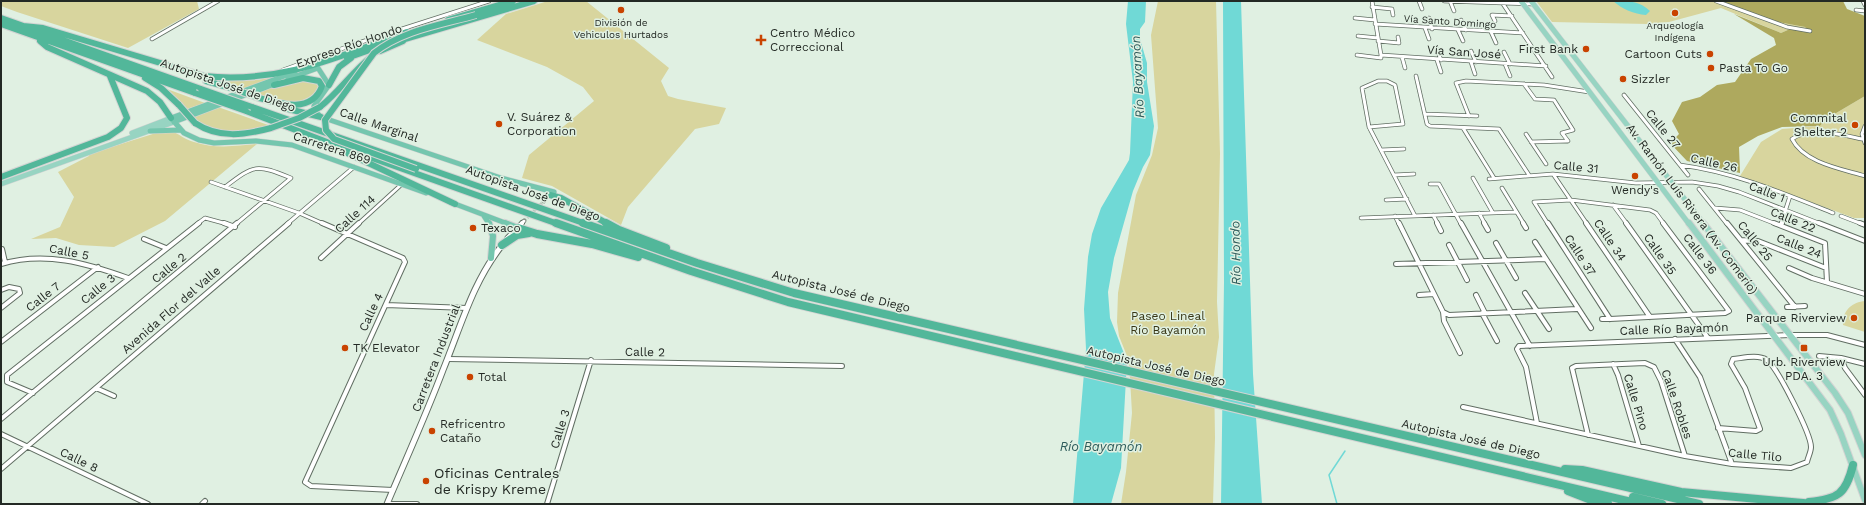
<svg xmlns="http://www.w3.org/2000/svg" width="1866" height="505" font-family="'Work Sans',sans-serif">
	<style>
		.green { fill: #d8d59e }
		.forest { fill: #aea95e }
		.water { fill: #70d9d6 }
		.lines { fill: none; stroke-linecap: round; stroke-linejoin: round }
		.stream { stroke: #70d9d6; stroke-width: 1.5 }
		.minor-tunnel { stroke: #bac8bc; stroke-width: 3; stroke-dasharray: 3 1.5; stroke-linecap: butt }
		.minor-far1-casing { stroke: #616e63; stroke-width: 4.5 }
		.minor-casing { stroke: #616e63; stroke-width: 6 }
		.tertiary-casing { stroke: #616e63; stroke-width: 7 }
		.primary-far1-casing { stroke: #d3d4d3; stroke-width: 6 }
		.primary-casing { stroke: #d3d4d3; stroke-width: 8 }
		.trunk-far1-casing { stroke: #d3d4d3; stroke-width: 6 }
		.trunk-casing { stroke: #d3d4d3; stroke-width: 8 }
		.motorway-far1-casing { stroke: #d3d4d3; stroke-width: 8 }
		.motorway-casing { stroke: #d3d4d3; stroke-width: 10 }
		.minor-far1 { stroke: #fff; stroke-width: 3 }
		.minor { stroke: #fff; stroke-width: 4 }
		.tertiary { stroke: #fff; stroke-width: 5 }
		.primary-far1 { stroke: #97d4c2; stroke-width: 5 }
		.primary { stroke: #97d4c2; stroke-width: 6 }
		.trunk-far1 { stroke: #74c6ae; stroke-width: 5 }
		.trunk { stroke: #74c6ae; stroke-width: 6 }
		.motorway-far1 { stroke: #52b79a; stroke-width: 6 }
		.motorway { stroke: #52b79a; stroke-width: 8 }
		.motorway-bridge-casing { stroke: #d3d4d3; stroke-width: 8; stroke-linecap: butt }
		.motorway-bridge { stroke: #52b79a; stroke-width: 6 }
		.poi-dot { fill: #c94300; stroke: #e0f0e2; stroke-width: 1.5 }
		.labels { text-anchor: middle; stroke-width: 3; stroke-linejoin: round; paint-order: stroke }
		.far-street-label { font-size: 10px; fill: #232924; stroke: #e0f0e2 }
		.far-poi-label { font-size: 10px; fill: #232924; stroke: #e0f0e2 }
		.poi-label { font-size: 12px; fill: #232924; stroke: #e0f0e2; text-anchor: start }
		.street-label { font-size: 12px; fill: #232924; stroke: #e0f0e2 }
		.park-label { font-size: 12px; fill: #383615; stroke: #e0f0e2 }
		.water-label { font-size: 13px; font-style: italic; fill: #2d5b5a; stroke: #e0f0e2 }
		.near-poi-label { font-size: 14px; fill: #232924; stroke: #e0f0e2; text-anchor: start }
	</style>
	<rect width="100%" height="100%" fill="#e0f0e2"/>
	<!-- green -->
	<path class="green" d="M 1,1 L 197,1 L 199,9 L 128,48 L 17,12 L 1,6 Z
		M 548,1 L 586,1 L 669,68 L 661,81 L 668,96 L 678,99 L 726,108 L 719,124 L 695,129 L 628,207 L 621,225 L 552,186 L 522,178 L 529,155 L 594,101 L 583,87 L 547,67 L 477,40 L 506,14 Z
		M 1158,1 L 1216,1 L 1220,154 L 1217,302 L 1219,337 L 1214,374 L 1215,438 L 1213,504 L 1121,504 L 1126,472 L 1132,413 L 1129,361 L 1119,336 L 1117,322 L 1118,293 L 1136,195 L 1152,155 L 1158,128 L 1151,35 Z
		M 1536,1 L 1728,1 L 1778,22 L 1805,27 L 1807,30 L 1790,29 L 1781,33 L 1721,8 L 1669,22 L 1648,24 L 1552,22 Z
		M 276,76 L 244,89 L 214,81 L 258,80 Z
		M 304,79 L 319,83 L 320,87 C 303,109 278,104 256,93 L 285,83 Z
		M 167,89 L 205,103 L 187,109 Z
		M 1865,96 L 1865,218 L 1854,218 L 1740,176 L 1761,142 L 1782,129 L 1820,126 L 1826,119 Z
		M 218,107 L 271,126 C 245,131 214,139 193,116 Z
		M 171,131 C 180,134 185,140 194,142 C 214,149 237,146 257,144 L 165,221 L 114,247 L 79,245 L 56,238 L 31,239 L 60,227 L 74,197 L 58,172 L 89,156 L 89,154 L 156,133 Z
		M 1865,301 L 1865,332 L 1843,325 C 1842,311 1852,302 1865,301 Z"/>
	<!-- forest -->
	<path class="forest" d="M 1727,1 L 1843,1 L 1847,9 L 1865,16 L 1865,96 L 1826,119 L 1820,126 L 1782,127 L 1758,136 L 1739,147 L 1740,173 L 1687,161 L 1670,143 L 1679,134 L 1672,121 L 1682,102 L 1700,97 L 1717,85 L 1735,82 L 1751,59 L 1776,45 L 1774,38 L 1734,14 L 1781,33 L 1790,29 L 1807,30 L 1805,27 L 1778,22 L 1725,3 Z"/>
	<!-- water -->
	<path class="water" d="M 1128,1 L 1146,1 L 1145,22 L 1140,29 L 1140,39 L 1147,63 L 1147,82 L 1154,126 L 1150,155 L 1143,167 L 1133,191 L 1114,258 L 1108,292 L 1110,318 L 1127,361 L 1121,468 L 1111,504 L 1073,504 L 1086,349 L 1084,309 L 1088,257 L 1092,234 L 1101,208 L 1129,160 L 1130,153 L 1133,82 L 1126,24 Z
		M 1223,1 L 1241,1 L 1253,374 L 1262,504 L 1221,504 L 1224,282 Z
		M 1613,1 C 1626,1 1639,0 1650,11 L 1646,15 C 1634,14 1622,9 1613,1 Z"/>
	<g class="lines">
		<!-- stream -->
		<path class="stream" d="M 1337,504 L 1329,475 L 1345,451"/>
		<!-- minor-tunnel -->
		<path class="minor-tunnel" d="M 524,221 L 544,201"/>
		<!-- minor-far1 casing -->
		<g class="minor-far1-casing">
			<path id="minor-far1" d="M 1372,1 L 1381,55
				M 1419,1 L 1422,9
				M 1444,1 L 1533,4
				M 1450,1 L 1454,11
				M 1501,1 L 1552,77
				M 1716,1 L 1787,27 L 1810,31
				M 1863,1 L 1865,5
				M 1372,7 L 1392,9 L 1393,15
				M 1856,10 L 1865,11
				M 1355,18 L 1375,20
				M 1429,18 L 1432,29
				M 1461,20 L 1466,30
				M 1495,21 L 1492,15 L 1512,16
				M 1375,24 L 1523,33
				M 1425,28 L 1429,39
				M 1458,30 L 1463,41
				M 1491,32 L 1496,43
				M 1358,36 L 1378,38
				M 152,39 L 218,1
				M 1378,41 L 1399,43 L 1398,37
				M 1437,49 L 1441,60
				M 1471,51 L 1476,62
				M 1504,52 L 1510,64
				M 1357,55 L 1381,58 L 1381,55
				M 1381,55 L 1546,66
				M 1402,57 L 1405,68
				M 1437,60 L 1441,72
				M 1471,62 L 1475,74
				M 1505,64 L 1510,76
				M 283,70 L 352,45 L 489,1
				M 1416,76 L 1427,124 L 1430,126 L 1499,129 L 1529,175
				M 1378,81 L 1387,81 L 1395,85 L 1403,124 L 1369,127 L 1362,88 Z
				M 1524,84 L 1535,99 L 1554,100 L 1573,130 L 1562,133 L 1568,141
				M 1624,95 L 1688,175
				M 1425,114 L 1477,116
				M 1469,116 L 1456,83 L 1466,81 L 1544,85 L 1589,92
				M 1865,126 L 1862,134 L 1865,143
				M 1369,127 L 1415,216
				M 1463,128 L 1494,178
				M 1526,134 L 1546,164
				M 1862,139 C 1842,135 1810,126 1792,139 C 1804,163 1842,169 1865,176
				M 1531,142 L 1568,141
				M 1381,150 L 1404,149
				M 1680,165 C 1734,172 1783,193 1833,213
				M 1553,174 L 1587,224
				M 1394,175 L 1414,174
				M 1473,178 L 1493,213
				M 1489,179 L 1553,174 L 1636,183 L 1692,182 L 1718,186 L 1739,192 L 1821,224
				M 211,182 L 299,213 L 324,224
				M 1430,184 L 1439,184 L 1461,224
				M 225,187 C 255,164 256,164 291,178 L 236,224
				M 1502,188 L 1524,224
				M 1699,189 L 1727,224
				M 1386,200 L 1407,199
				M 544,201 L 549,194
				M 1613,205 L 1627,224
				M 1715,208 L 1740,210 L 1776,224
				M 1479,213 L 1485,224
				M 1433,215 L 1438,224
				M 1395,216 L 1399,224
				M 1841,216 L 1862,224
				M 1361,218 L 1516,212
				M 197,224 L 205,218 L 227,224
				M 287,224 L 354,167
				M 358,224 L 402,184
				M 521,224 L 524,221
				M 1548,224 L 1534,202 L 1571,200 L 1650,210 L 1656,213 L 1664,224
				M 1781,224 L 1790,196"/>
		</g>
		<!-- minor casing -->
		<g class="minor-casing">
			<path id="minor" d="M 224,223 L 235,227
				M 322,223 L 403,258 L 405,262 L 305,482 L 311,486 L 393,490
				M 1399,223 L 1443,312 L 1444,321 L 1460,353
				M 1437,223 L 1441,231
				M 1461,223 L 1530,346
				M 1484,223 L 1488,230
				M 1523,223 L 1526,228
				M 1548,223 L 1610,319
				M 1586,223 L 1650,317
				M 1626,223 L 1708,338
				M 1727,223 L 1795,307
				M 1774,223 L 1825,243 L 1827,282
				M 1819,223 L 1865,241
				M 1860,223 L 1865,225
				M 1781,225 L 1782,223
				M 518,228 L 522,223
				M 144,239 L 166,248
				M 1741,240 L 1758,241 L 1826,268
				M 1535,242 L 1591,328
				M 1496,243 L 1516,278
				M 1449,245 L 1467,280
				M 2,249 L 5,262
				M 321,258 L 359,223
				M 1,264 C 45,251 86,263 128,278
				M 1396,264 L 1545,259
				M 1789,268 L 1812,278 L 1865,294
				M 1,290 L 9,287 L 19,289 L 20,293 L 1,308
				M 1525,293 L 1549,329
				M 1419,295 L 1434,294
				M 1476,295 L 1485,313
				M 386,305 L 467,308
				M 1787,307 L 1805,306
				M 1443,312 L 1449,315 L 1577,309
				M 1482,313 L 1497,341
				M 1602,319 L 1610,319
				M 1610,319 L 1725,313 L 1729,311 L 1663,223
				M 1675,339 L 1700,377 L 1732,464
				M 1,342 L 98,267
				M 1819,356 L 1841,358 L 1865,364
				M 1841,358 L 1845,368 L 1865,395
				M 448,359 L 842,366
				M 1613,364 L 1618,375 L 1639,446
				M 96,388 L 114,396
				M 33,393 L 7,382 L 7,375 L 199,223
				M 1463,407 L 1685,456 L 1732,464 L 1791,468 L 1807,462 C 1808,457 1811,452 1811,447 C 1811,434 1777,367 1767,360 C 1758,354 1743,358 1733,359 L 1731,364 L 1745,388 L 1760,429 L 1756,431 L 1718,428
				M 1,419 L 237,223
				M 1537,423 L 1526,367 L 1517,349 L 1519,346 L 1790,335 L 1827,335 L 1865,345
				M 1,434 L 148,504
				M 1588,435 L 1572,368 L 1576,366 L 1645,363 L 1654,367 L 1661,381 L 1685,456
				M 1,469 L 289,223
				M 202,504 L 205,501
				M 387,504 L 417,504
				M 547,504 L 591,360"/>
		</g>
		<!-- tertiary casing -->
		<g class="tertiary-casing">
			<path id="tertiary" d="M 508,238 L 518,228
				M 387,504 C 406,459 426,415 443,370 C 461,326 473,281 503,244"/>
		</g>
		<!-- primary-far1 casing -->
		<g class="primary-far1-casing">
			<path id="primary-far1" d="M 1521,1 L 1689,224
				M 1531,1 L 1704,224
				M 132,133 L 171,118
				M 1,184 L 174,122"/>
		</g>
		<!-- primary casing -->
		<g class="primary-casing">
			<path id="primary" d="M 1689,223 L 1830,410 L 1841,434 L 1865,500
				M 1703,223 L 1835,393 L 1848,413 L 1865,455"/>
		</g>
		<!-- trunk-far1 casing -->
		<g class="trunk-far1-casing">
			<path id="trunk-far1" d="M 309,67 L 318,68 L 329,85 L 314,106 L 314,110 L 321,117 L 501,178 L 554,192
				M 295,72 L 171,118 L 184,133 L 199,140 L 214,143 L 256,141 L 292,145 L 426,193
				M 288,79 L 318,68
				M 174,122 L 277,83
				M 150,131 L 181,130
				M 450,202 L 508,224
				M 484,216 L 489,224"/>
		</g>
		<!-- trunk casing -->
		<g class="trunk-casing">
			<path id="trunk" d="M 489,223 L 493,236 L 491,258
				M 505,223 L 518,228"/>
		</g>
		<!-- motorway-far1 casing -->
		<g class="motorway-far1-casing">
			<path id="motorway-far1" d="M 1,18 L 201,89
				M 448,20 L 513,1
				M 1,24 L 195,93
				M 23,26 L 43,28 L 204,76 C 280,84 338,57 407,32
				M 40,41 L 47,47 L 147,91 L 160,102 L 171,118
				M 398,41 L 534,1
				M 380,51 L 403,41
				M 347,58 L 384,45
				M 145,78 L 161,88 L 179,105
				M 206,81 L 231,88
				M 329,85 L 339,67 L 351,58
				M 259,98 C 280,104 312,114 322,86 L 319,81 L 303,78 L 274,85
				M 252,107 L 586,224
				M 320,107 C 339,92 352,72 371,57
				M 284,108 L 321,117
				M 246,111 L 327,142 L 558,224
				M 195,123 C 219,139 245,135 271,128
				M 343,151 L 455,204
				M 1,177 L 108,137 L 121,128 L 127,118 L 110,76
				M 550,195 L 561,198 L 608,224"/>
		</g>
		<!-- motorway casing -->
		<g class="motorway-casing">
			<path id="motorway" d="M 556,223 L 691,271 L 788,302 L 1640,504
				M 583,223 L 697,263 L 794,293 L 1699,504
				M 606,223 L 619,230 L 666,248
				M 518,228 L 537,234 L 592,244 L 638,257
				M 502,245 L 517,235 L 529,233
				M 1565,469 L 1582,470 L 1681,492 L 1814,504
				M 1568,491 L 1591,500 L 1608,504
				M 1633,497 L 1662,504
				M 1809,502 C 1838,499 1846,494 1853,465"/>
		</g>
		<!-- minor-far1 -->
		<use href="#minor-far1" class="minor-far1"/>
		<!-- minor -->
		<use href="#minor" class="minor"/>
		<!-- tertiary -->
		<use href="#tertiary" class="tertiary"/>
		<!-- primary-far1 -->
		<use href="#primary-far1" class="primary-far1"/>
		<!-- primary -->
		<use href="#primary" class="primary"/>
		<!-- trunk-far1 -->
		<use href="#trunk-far1" class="trunk-far1"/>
		<!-- trunk -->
		<use href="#trunk" class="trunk"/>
		<!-- motorway-far1 -->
		<use href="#motorway-far1" class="motorway-far1"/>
		<!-- motorway -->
		<use href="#motorway" class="motorway"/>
		<!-- motorway-bridge casing -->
		<g class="motorway-bridge-casing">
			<path id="motorway-bridge" d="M 231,88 L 259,98
				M 201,89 L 252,107
				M 195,93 L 246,111
				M 179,105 L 195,123
				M 271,128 L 299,118 L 320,107
				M 416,169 L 334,139 L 326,130 L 325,120 L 374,53 C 403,30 441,25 476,15"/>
		</g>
		<!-- motorway-bridge -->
		<use href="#motorway-bridge" class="motorway-bridge"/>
	</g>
	<!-- markers -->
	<g class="poi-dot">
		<circle cx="621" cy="10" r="4"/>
		<circle cx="1675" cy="13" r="4"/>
		<path d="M759 34h4v4h4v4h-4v4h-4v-4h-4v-4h4z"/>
		<circle cx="1586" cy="49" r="4"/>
		<circle cx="1710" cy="54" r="4"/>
		<circle cx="1711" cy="68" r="4"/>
		<circle cx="1623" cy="79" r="4"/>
		<circle cx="499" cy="124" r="4"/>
		<circle cx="1855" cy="125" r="4"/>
		<circle cx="1635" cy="176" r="4"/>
		<circle cx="473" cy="228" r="4"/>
		<circle cx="1854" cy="318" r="4"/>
		<circle cx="345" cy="348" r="4"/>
		<rect x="1800" y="344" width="8" height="8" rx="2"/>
		<circle cx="470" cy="377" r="4"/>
		<circle cx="432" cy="431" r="4"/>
		<circle cx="426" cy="481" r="4"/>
	</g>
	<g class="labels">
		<!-- far-street labels -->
		<g class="far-street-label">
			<text transform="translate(1450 21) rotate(4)" y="4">Vía Santo Domingo</text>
		</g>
		<!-- far-poi labels -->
		<g class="far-poi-label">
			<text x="621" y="26">División de<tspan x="621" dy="12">Vehiculos Hurtados</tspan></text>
			<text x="1675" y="29">Arqueología<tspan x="1675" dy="12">Indígena</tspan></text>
		</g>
		<!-- poi labels -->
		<g class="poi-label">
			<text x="770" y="37">Centro Médico<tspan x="770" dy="14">Correccional</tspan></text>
			<text x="1578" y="53" text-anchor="end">First Bank</text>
			<text x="1702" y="58" text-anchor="end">Cartoon Cuts</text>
			<text x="1719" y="72">Pasta To Go</text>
			<text x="1631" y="83">Sizzler</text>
			<text x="507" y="121">V. Suárez &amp;<tspan x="507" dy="14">Corporation</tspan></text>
			<text x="1847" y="122" text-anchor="end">Commital<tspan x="1847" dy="14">Shelter 2</tspan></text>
			<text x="1635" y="194" text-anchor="middle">Wendy's</text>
			<text x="481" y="232">Texaco</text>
			<text x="1846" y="322" text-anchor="end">Parque Riverview</text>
			<text x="353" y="352">TK Elevator</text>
			<text x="1804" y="366" text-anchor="middle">Urb. Riverview<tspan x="1804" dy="14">PDA. 3</tspan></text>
			<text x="478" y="381">Total</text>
			<text x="440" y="428">Refricentro<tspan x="440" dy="14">Cataño</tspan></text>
		</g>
		<!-- street labels -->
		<g class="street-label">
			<text transform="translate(349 46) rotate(-19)" y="4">Expreso Río Hondo</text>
			<text transform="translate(1464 52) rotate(4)" y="4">Vía San José</text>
			<text transform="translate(228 85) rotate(19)" y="4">Autopista José de Diego</text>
			<text transform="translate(379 125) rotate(19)" y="4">Calle Marginal</text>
			<text transform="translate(1663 129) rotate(51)" y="4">Calle 27</text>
			<text transform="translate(332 148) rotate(18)" y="4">Carretera 869</text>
			<text transform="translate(1714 163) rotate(13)" y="4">Calle 26</text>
			<text transform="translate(1576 167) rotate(5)" y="4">Calle 31</text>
			<text transform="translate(1767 192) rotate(21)" y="4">Calle 1</text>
			<text transform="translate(533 193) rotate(20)" y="4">Autopista José de Diego</text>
			<text transform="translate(1692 209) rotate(53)" y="4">Av. Ramón Luis Rivera (Av. Comerío)</text>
			<text transform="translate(355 214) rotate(-42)" y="4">Calle 114</text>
			<text transform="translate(1793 220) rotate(22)" y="4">Calle 22</text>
			<text transform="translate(1610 240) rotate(56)" y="4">Calle 34</text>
			<text transform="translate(1755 241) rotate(51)" y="4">Calle 25</text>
			<text transform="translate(1799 246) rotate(22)" y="4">Calle 24</text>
			<text transform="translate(69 252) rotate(11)" y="4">Calle 5</text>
			<text transform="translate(1660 254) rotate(55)" y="4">Calle 35</text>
			<text transform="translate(1700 254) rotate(53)" y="4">Calle 36</text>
			<text transform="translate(1580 255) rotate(57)" y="4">Calle 37</text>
			<text transform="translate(169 268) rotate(-39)" y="4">Calle 2</text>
			<text transform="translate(98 289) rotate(-39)" y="4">Calle 3</text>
			<text transform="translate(841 291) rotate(14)" y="4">Autopista José de Diego</text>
			<text transform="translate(43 297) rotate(-38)" y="4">Calle 7</text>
			<text transform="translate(171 310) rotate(-41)" y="4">Avenida Flor del Valle</text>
			<text transform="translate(371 312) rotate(-65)" y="4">Calle 4</text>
			<text transform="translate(1674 329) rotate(-2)" y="4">Calle Río Bayamón</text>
			<text transform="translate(645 352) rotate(1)" y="4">Calle 2</text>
			<text transform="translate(436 358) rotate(-69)" y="4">Carretera Industrial</text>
			<text transform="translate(1156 366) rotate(13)" y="4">Autopista José de Diego</text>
			<text transform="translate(1636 402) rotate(73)" y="4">Calle Pino</text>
			<text transform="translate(1677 404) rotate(71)" y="4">Calle Robles</text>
			<text transform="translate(560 429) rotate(-73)" y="4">Calle 3</text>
			<text transform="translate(1471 439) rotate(13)" y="4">Autopista José de Diego</text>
			<text transform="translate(1755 455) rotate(5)" y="4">Calle Tilo</text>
			<text transform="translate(79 460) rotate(26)" y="4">Calle 8</text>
		</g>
		<!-- park labels -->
		<g class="park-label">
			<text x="1168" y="320">Paseo Lineal<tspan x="1168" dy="14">Río Bayamón</tspan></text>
		</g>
		<!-- water labels -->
		<g class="water-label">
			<text transform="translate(1137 77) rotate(-93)" y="5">Río Bayamón</text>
			<text transform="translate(1235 253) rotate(-91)" y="5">Río Hondo</text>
			<text x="1101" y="451">Río Bayamón</text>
		</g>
		<!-- near-poi labels -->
		<g class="near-poi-label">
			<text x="434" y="478">Oficinas Centrales<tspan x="434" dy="16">de Krispy Kreme</tspan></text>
		</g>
	</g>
	<!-- border -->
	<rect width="1866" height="505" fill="none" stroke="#232924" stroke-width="4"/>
</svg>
